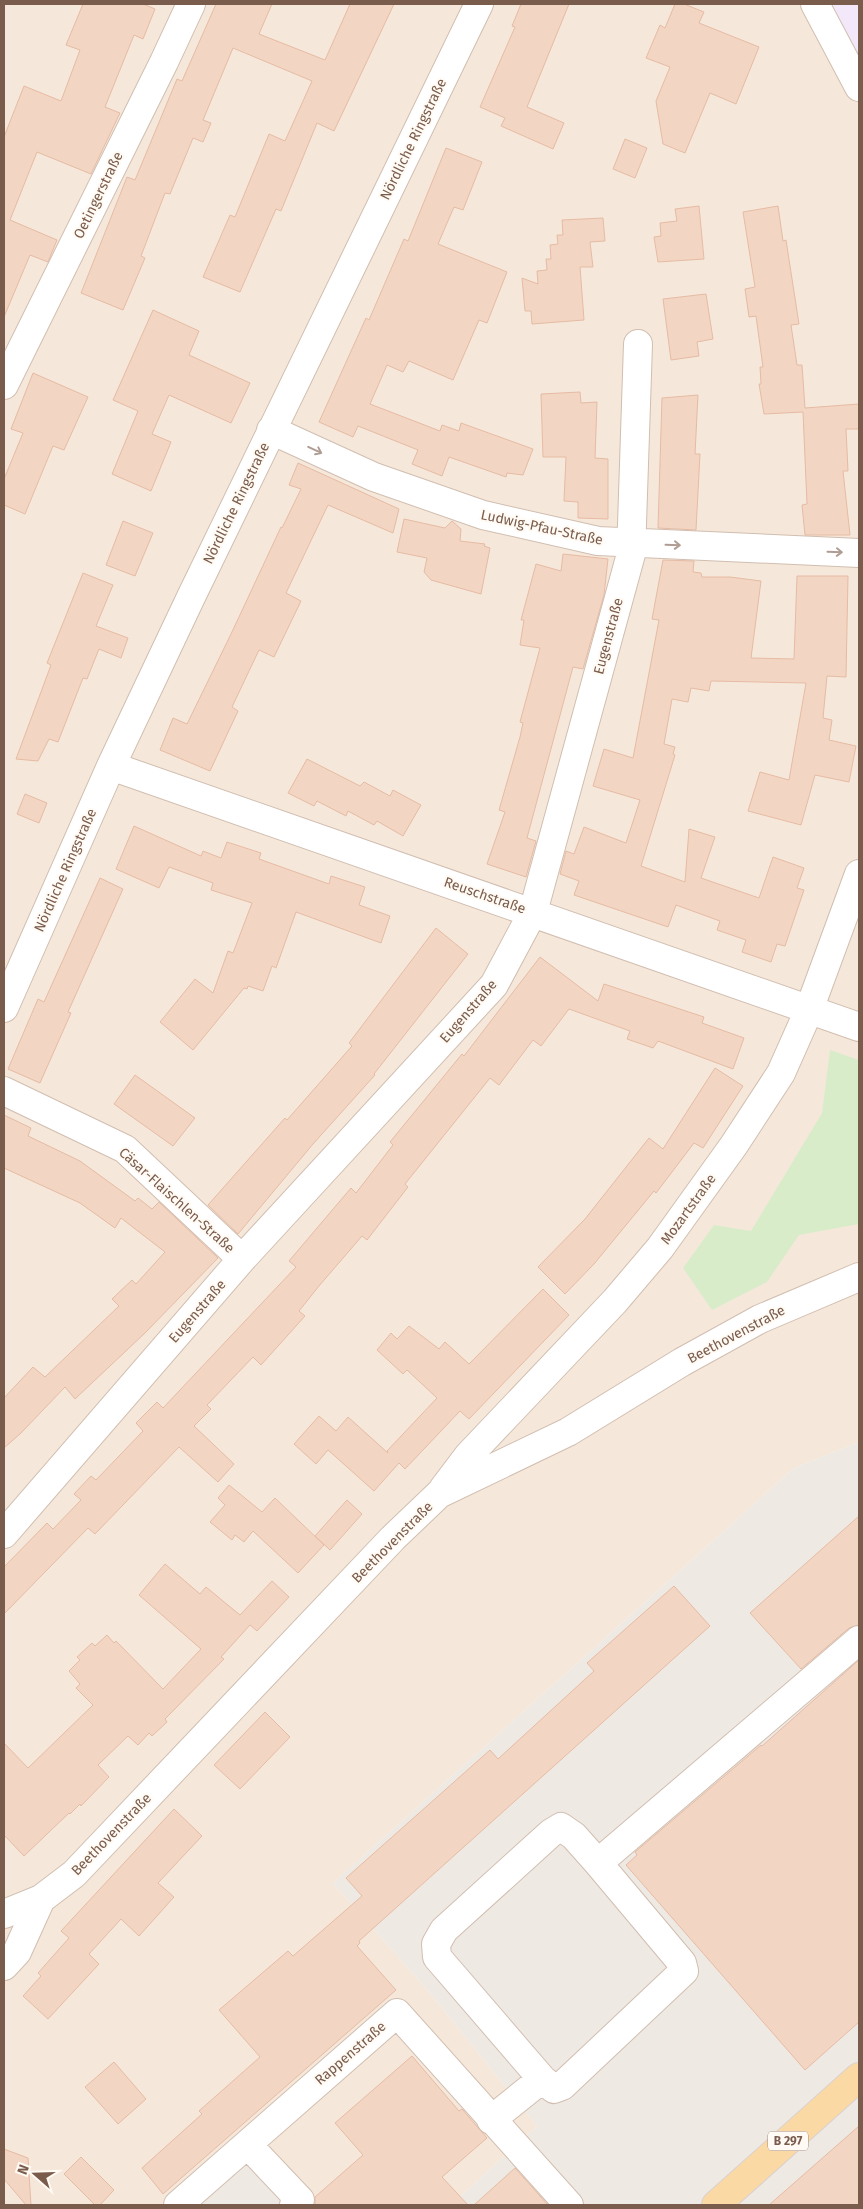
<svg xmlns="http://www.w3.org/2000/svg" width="863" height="2209" font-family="'Fira Sans',sans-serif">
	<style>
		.residential { fill: #f5e8da }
		.industrial { fill: #efe9e4 }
		.education { fill: #f3e8fa }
		.green { fill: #d8ecc9 }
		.building { fill: #f3d5c3; stroke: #e6bba3 }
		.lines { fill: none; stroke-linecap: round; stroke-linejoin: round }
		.minor-casing { stroke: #d1beb0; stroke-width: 30 }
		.major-casing { stroke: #dad1cd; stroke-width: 30 }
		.minor { stroke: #fff; stroke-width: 28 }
		.major { stroke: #fbd9a5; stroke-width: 28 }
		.oneway { stroke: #af9d94 }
		.labels { text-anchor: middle; stroke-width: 4; stroke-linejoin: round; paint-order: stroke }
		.shield { fill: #fffaf3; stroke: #a28b7f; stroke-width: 1 }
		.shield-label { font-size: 12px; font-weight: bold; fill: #7a5c4d }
		.street-label { font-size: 14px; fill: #7a5c4d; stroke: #fffaf3 }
	</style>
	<rect width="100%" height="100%" fill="#fdf6ec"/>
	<!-- residential -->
	<path class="residential" d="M 4,4 L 859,4 L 859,1442 L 794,1468 L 333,1883 L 428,1991 L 537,2126 L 451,2205 L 317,2205 L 257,2142 L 186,2205 L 4,2205 Z"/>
	<!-- industrial -->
	<path class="industrial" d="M 859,1442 L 859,2205 L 451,2205 L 537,2126 L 428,1991 L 333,1883 L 794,1468 Z
		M 257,2141 L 317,2205 L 186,2205 Z"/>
	<!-- education -->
	<path class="education" d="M 815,4 L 859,4 L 859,87 Z"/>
	<!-- green -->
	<path class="green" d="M 830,1050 L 859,1060 L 859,1224 L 799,1235 L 767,1282 L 712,1310 L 683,1268 L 714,1225 L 751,1231 L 822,1113 Z"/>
	<!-- building -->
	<path class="building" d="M 83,4 L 143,4 L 155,9 L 143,39 L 134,35 L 105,107 L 120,113 L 91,174 L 37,152 L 10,220 L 57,240 L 48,262 L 30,255 L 4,317 L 4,137 L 24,86 L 61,101 L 80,50 L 66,45 Z
		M 216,4 L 272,4 L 259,34 L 325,60 L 350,4 L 394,4 L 334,131 L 317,123 L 281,211 L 276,209 L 240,292 L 203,277 L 230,215 L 235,217 L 269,134 L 285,141 L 312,81 L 233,48 L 203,120 L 211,123 L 203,142 L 193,138 L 170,194 L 165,193 L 141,256 L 145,258 L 123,310 L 81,293 L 127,177 L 135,180 L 177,79 L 182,81 Z
		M 521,4 L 569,4 L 527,107 L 564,123 L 553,149 L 501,126 L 505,118 L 480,107 L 515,27 L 512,26 Z
		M 675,4 L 684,4 L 704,12 L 699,23 L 759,47 L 736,104 L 710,93 L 685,153 L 663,144 L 656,101 L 670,67 L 646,58 L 660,25 L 665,28 Z
		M 625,139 L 647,148 L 635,178 L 613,169 Z
		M 446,148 L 482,162 L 463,210 L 454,207 L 438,244 L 507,272 L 487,323 L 479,320 L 453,380 L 409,361 L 403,372 L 387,365 L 370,404 L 440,431 L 442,425 L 459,431 L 461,423 L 533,449 L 523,475 L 507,473 L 506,477 L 449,457 L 442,476 L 412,464 L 418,450 L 358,426 L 353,437 L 319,422 L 366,318 L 369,320 L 404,239 L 408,241 Z
		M 699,206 L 704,259 L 658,262 L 654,237 L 661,236 L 660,223 L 677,221 L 675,209 Z
		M 778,206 L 783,241 L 786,240 L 799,324 L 791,325 L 797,365 L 802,365 L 805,408 L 859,404 L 859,429 L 846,429 L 848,471 L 843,471 L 850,535 L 805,535 L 802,505 L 807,504 L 803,412 L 764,414 L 759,384 L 761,384 L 760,367 L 763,367 L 756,316 L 749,317 L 745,289 L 755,287 L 743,212 Z
		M 603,218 L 605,241 L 590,242 L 593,267 L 580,267 L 584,320 L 532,324 L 531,311 L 525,311 L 522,278 L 538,284 L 537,271 L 547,270 L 546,259 L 551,259 L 550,245 L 558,244 L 557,235 L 563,235 L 562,220 Z
		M 706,294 L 713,339 L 697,342 L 699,356 L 671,360 L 663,299 Z
		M 153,310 L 199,331 L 189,355 L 250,383 L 231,423 L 169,395 L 152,434 L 171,442 L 151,491 L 112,474 L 138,411 L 113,400 Z
		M 33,373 L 88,397 L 64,450 L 53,446 L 25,514 L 4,505 L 4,479 L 23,433 L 11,429 Z
		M 580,392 L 581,403 L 597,402 L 595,458 L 608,459 L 608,519 L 578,518 L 578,502 L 564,501 L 566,457 L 543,457 L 541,394 Z
		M 698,395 L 695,454 L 700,454 L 696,530 L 658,528 L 662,398 Z
		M 298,463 L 399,509 L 393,533 L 328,505 L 286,593 L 301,601 L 274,657 L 259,650 L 232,707 L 238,711 L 210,771 L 160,750 L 173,718 L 187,724 L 231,634 L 281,527 L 282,528 L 301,489 L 289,485 Z
		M 404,519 L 445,528 L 452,521 L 461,529 L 460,541 L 485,544 L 484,546 L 490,548 L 481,594 L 431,580 L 424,572 L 427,558 L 397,552 Z
		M 123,521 L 153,533 L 135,576 L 106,565 Z
		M 563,554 L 608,559 L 604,595 L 583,669 L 573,667 L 527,838 L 536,841 L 526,877 L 487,864 L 505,812 L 499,810 L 520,737 L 523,723 L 520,722 L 540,648 L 520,645 L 524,620 L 521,620 L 536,564 L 561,571 Z
		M 663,560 L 694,561 L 693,572 L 701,573 L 702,577 L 730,577 L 761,581 L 751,658 L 794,659 L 797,576 L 848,576 L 846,677 L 827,676 L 823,718 L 832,720 L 829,740 L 856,746 L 849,782 L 815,775 L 801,825 L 748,811 L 760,772 L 789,780 L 806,683 L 711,681 L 709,691 L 691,688 L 688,702 L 672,699 L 664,744 L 675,747 L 673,754 L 675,755 L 641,866 L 685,882 L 689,829 L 715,837 L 701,878 L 759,898 L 773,857 L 804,868 L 797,888 L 804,890 L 785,946 L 777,944 L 771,962 L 742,952 L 746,940 L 717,930 L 720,921 L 676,905 L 668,927 L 574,895 L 579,881 L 560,874 L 566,851 L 574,854 L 584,827 L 626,843 L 640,800 L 593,786 L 604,749 L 633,758 L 659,620 L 652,619 Z
		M 83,573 L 113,585 L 96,626 L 128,638 L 121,658 L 99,649 L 87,679 L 83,678 L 58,742 L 49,739 L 38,761 L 16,759 L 51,665 L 47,663 Z
		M 307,759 L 360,786 L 364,782 L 390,796 L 393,790 L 421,805 L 403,836 L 377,821 L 374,825 L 348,811 L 346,816 L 317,801 L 314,806 L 288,793 Z
		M 25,794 L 47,803 L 39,823 L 17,814 Z
		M 134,826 L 201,856 L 203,851 L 221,858 L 227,842 L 261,853 L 259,859 L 329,884 L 331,876 L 365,887 L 359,905 L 390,916 L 381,943 L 296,912 L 276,968 L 272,966 L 263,991 L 248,986 L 247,989 L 244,988 L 193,1050 L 160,1022 L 195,979 L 213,993 L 228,951 L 233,953 L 252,903 L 211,890 L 213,883 L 169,867 L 159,888 L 116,869 Z
		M 100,878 L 123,889 L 68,1012 L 71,1013 L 40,1083 L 8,1069 L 38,999 L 44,1002 Z
		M 436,928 L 468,954 L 374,1074 L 375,1075 L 313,1144 L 238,1234 L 208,1205 L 285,1118 L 287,1120 L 352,1046 L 349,1043 Z
		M 540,957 L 598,1001 L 604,984 L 704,1017 L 702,1023 L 744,1038 L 733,1069 L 658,1041 L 653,1048 L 627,1039 L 630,1031 L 569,1009 L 541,1046 L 533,1040 L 499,1085 L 490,1078 L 405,1184 L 408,1187 L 367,1240 L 362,1236 L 319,1286 L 299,1311 L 305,1316 L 261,1365 L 253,1357 L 207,1405 L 211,1409 L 194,1426 L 234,1464 L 218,1482 L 179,1447 L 95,1534 L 88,1528 L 4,1614 L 4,1567 L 47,1523 L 53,1529 L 81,1500 L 74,1494 L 91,1476 L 96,1480 L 143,1431 L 136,1423 L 157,1402 L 163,1408 L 296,1267 L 289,1261 L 351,1188 L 356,1193 L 393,1145 L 390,1142 L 462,1054 L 464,1056 Z
		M 715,1068 L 743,1086 L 703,1148 L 694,1143 L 656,1193 L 654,1191 L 594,1264 L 565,1294 L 538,1267 L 585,1219 L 649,1138 L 663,1149 Z
		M 135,1075 L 195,1118 L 173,1146 L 114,1104 Z
		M 4,1115 L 31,1128 L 28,1136 L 80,1161 L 135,1201 L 138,1198 L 152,1209 L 159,1202 L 218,1258 L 145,1333 L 75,1399 L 65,1387 L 21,1433 L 4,1448 L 4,1398 L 33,1367 L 45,1377 L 119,1306 L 112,1299 L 132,1280 L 136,1284 L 165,1252 L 121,1218 L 115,1228 L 80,1203 L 4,1168 Z
		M 543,1289 L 569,1315 L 469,1419 L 460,1411 L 405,1469 L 399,1463 L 374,1491 L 328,1450 L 316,1464 L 294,1444 L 319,1416 L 336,1431 L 348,1417 L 388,1453 L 387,1451 L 437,1398 L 407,1370 L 403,1374 L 377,1350 L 391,1333 L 397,1339 L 409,1326 L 439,1349 L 445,1342 L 469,1364 Z
		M 229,1485 L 262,1512 L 275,1498 L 324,1545 L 298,1573 L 253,1531 L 244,1542 L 235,1535 L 232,1540 L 210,1522 L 225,1505 L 218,1498 Z
		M 347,1500 L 362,1514 L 330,1550 L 315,1536 Z
		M 859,1516 L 859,1625 L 849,1628 L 801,1669 L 750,1613 Z
		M 165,1564 L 200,1594 L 206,1587 L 240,1615 L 272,1581 L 289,1597 L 257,1631 L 250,1625 L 221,1657 L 224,1659 L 165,1719 L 167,1722 L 152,1736 L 149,1733 L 138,1745 L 128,1736 L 98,1765 L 109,1777 L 81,1806 L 80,1804 L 70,1814 L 69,1813 L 24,1856 L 4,1835 L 4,1743 L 28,1768 L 93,1705 L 76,1688 L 80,1684 L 69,1671 L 80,1660 L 77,1657 L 92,1643 L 95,1646 L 107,1635 L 114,1643 L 116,1641 L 163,1689 L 201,1649 L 139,1595 Z
		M 674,1586 L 710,1626 L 359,1941 L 360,1943 L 357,1946 L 396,1990 L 163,2194 L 142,2168 L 202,2114 L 199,2111 L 260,2057 L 219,2010 L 288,1951 L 293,1956 L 362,1896 L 346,1878 L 490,1750 L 498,1759 L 594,1671 L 587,1663 Z
		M 859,1660 L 859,2022 L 805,2070 L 626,1865 L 637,1855 L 635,1852 L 761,1745 L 762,1746 Z
		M 265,1712 L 290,1737 L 240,1789 L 214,1765 Z
		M 174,1809 L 202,1836 L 158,1883 L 174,1897 L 139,1936 L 121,1919 L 89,1954 L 99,1964 L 48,2019 L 23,1996 L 41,1976 L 38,1973 L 69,1938 L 61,1931 Z
		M 412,2056 L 459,2111 L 462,2109 L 487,2138 L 442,2177 L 468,2205 L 315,2205 L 315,2197 L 363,2155 L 335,2123 Z
		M 114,2062 L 146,2099 L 118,2124 L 85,2087 Z
		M 859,2126 L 859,2205 L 769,2205 Z
		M 4,2149 L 28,2158 L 31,2205 L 26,2205 L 4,2179 Z
		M 81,2157 L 114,2190 L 100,2205 L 95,2205 L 64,2174 Z
		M 515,2168 L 548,2205 L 474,2205 Z"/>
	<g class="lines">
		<!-- minor casing -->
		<g class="minor-casing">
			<path id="minor" d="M 815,4 L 859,87
				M 4,385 L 164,62 L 191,4
				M 271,430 L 374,477 L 483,515 L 598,541 L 859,553
				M 111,766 L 859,1027
				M 4,1008 L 111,766 L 191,597 L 479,4
				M 4,1091 L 125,1149 L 242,1259
				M 443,1489 L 468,1456 L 615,1301 L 660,1248 L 734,1145 L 781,1073 L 809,1010 L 859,874
				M 4,1534 L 242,1259 L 494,985 L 533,912 L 631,554 L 638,344
				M 4,1914 L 41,1899 L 74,1874 L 393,1538 L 439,1494 L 568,1432 L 682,1362 L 760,1319 L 859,1277
				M 4,1966 L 17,1952 L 41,1899
				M 542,2079 L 554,2089 L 562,2086 L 684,1971 L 682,1963 L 598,1863
				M 491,2120 L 542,2079 L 437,1957 L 436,1944 L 444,1930 L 551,1833 L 561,1827 L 574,1836 L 598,1863 L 859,1640
				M 248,2145 L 300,2200 L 294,2205
				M 178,2205 L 397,2013 L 569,2205"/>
		</g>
		<!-- major casing -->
		<g class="major-casing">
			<path id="major" d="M 716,2205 L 859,2077"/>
		</g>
		<!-- minor -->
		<use href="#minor" class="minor"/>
		<!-- major -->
		<use href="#major" class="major"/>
	</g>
	<!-- one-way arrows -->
	<defs><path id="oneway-shaft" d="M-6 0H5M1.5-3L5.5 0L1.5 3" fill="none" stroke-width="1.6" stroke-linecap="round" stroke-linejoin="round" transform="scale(1.25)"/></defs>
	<g class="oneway">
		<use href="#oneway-shaft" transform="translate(315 450) rotate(25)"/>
		<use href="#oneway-shaft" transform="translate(673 545) rotate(2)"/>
		<use href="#oneway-shaft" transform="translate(835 552) rotate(2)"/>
	</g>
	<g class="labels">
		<!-- shield labels -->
		<rect class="shield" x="768" y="2131.5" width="40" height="19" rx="4"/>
		<g class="shield-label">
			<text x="788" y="2145">B 297</text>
		</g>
		<!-- street labels -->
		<g class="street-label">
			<text transform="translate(413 139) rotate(-64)" y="5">Nördliche Ringstraße</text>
			<text transform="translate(98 195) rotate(-64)" y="5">Oetingerstraße</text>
			<text transform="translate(236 503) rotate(-64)" y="5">Nördliche Ringstraße</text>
			<text transform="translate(542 527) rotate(12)" y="5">Ludwig-Pfau-Straße</text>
			<text transform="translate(608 636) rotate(-75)" y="5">Eugenstraße</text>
			<text transform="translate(65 870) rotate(-66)" y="5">Nördliche Ringstraße</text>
			<text transform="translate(485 895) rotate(19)" y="5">Reuschstraße</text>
			<text transform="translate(468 1011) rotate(-49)" y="5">Eugenstraße</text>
			<text transform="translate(177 1200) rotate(42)" y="5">Cäsar-Flaischlen-Straße</text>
			<text transform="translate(688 1209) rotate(-54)" y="5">Mozartstraße</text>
			<text transform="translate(197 1311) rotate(-49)" y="5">Eugenstraße</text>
			<text transform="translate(736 1334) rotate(-28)" y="5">Beethovenstraße</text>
			<text transform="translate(392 1542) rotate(-45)" y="5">Beethovenstraße</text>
			<text transform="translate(111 1834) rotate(-46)" y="5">Beethovenstraße</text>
			<text transform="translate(350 2053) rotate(-41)" y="5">Rappenstraße</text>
		</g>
	</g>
	<!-- border -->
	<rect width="863" height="2209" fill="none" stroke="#7a5c4d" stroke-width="10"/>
	<!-- north arrow -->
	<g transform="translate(35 2174) rotate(290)" stroke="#fffaf3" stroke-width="4" paint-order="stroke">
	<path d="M0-4L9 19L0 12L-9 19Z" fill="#7a5c4d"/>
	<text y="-8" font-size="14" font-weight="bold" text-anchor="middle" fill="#7a5c4d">N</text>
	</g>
</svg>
